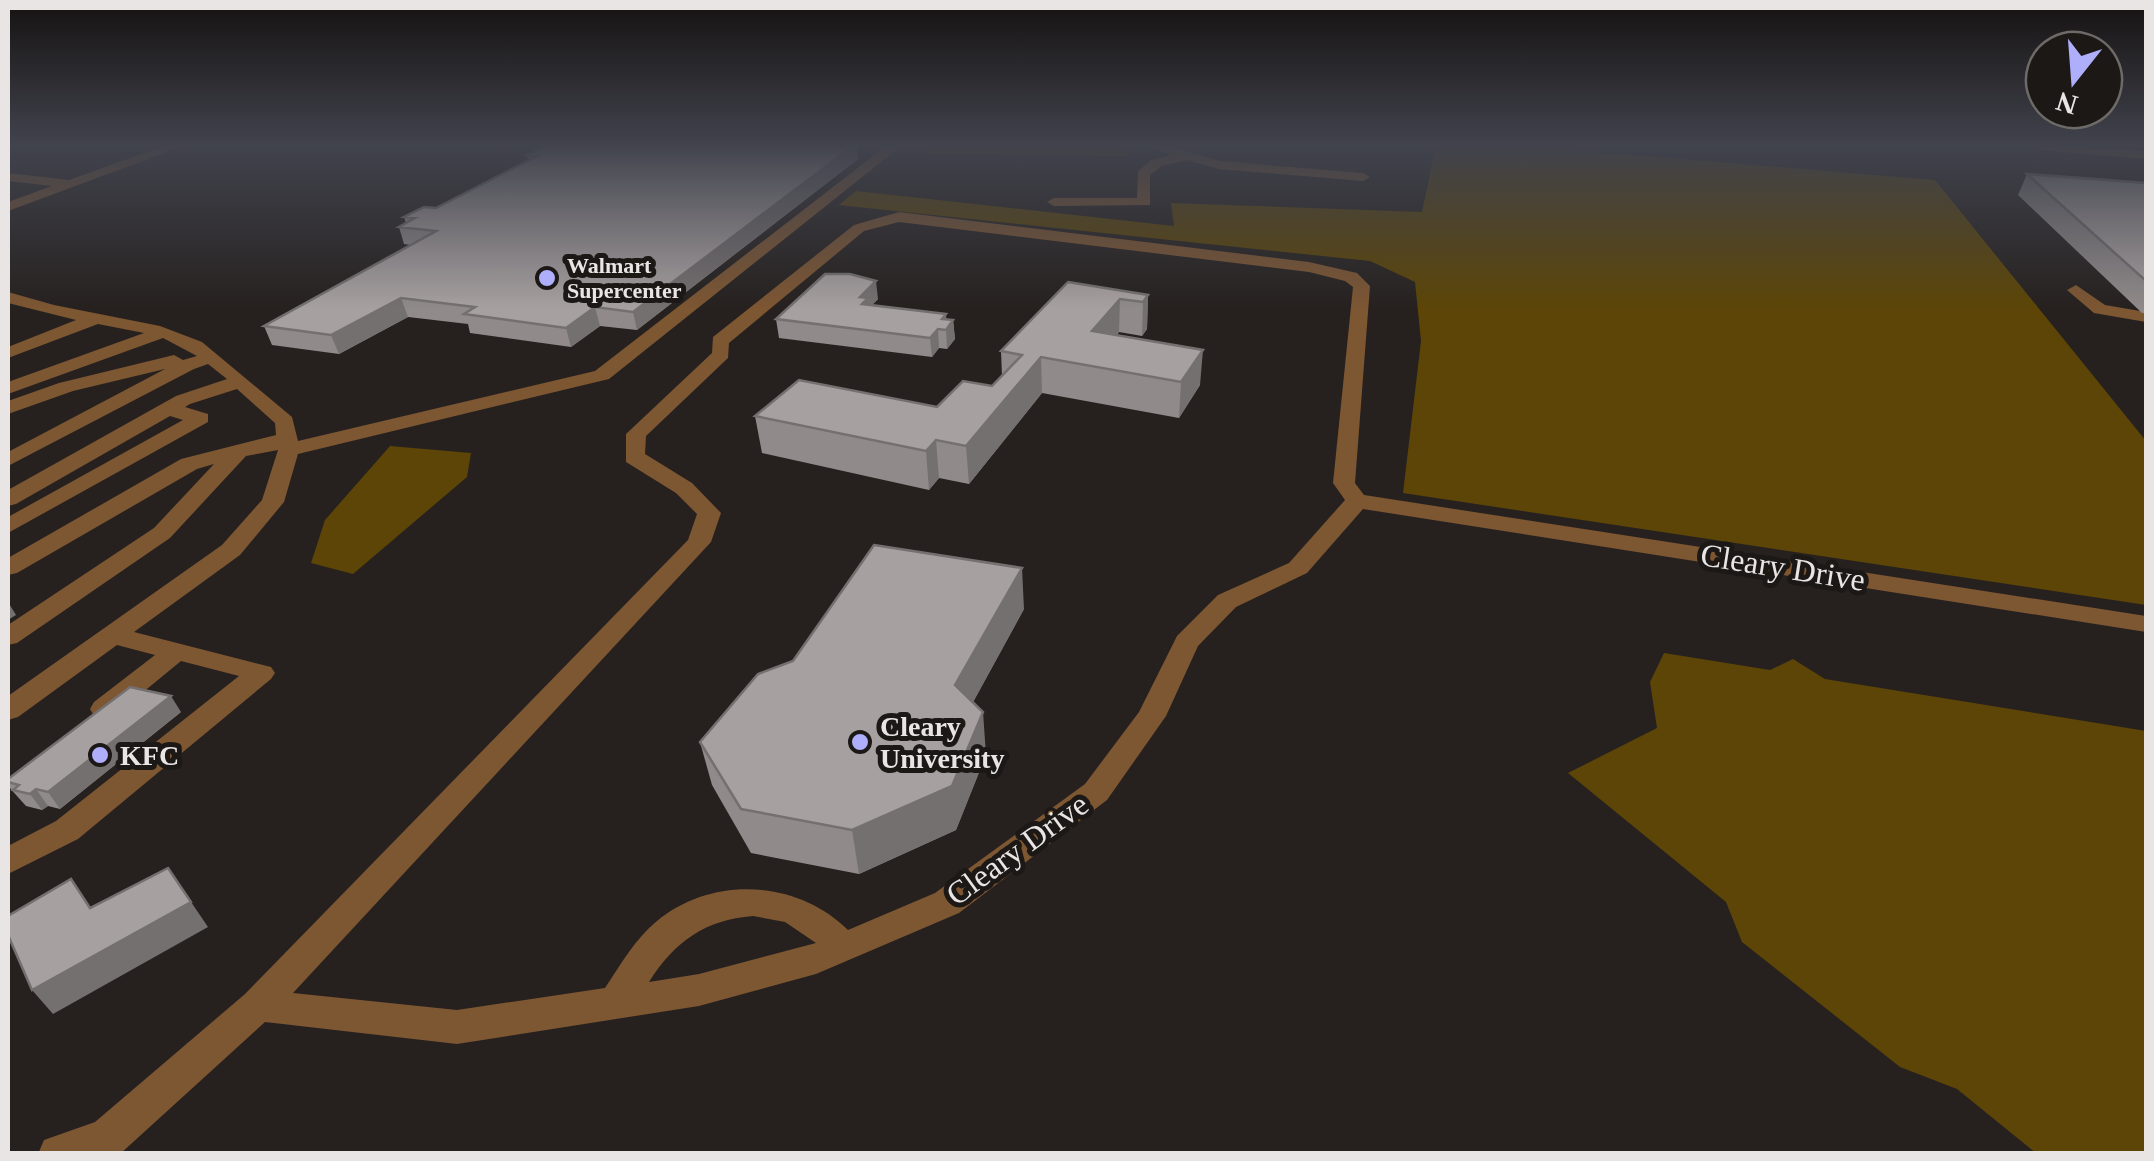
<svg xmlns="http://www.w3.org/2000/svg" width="2154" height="1161" font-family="'Times New Roman',serif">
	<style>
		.green { fill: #5c4506 }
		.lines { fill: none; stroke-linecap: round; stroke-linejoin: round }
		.minor { fill: #7d5632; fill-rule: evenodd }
		.wall { fill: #908a8a }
		.shaded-wall { fill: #757070 }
		.building { fill: #a7a0a0; stroke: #757070; stroke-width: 2.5 }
		.poi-dot { fill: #afaefa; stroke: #1c1816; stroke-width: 4 }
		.labels { text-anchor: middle; stroke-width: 10; stroke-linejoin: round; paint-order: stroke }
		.far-poi-label { font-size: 22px; font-weight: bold; fill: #e8e5e4; stroke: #1c1816; text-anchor: start }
		.poi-label { font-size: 28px; font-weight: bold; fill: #e8e5e4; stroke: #1c1816; text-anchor: start }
		.near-street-label { font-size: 32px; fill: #e8e5e4; stroke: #1c1816 }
	</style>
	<rect width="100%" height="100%" fill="#26211f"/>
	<!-- green -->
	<path class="green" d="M 933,146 L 1113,146 L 1132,156 L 924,154 Z
		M 1436,146 L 1522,146 L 1935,180 L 2146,441 L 2146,605 L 1403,493 L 1421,341 L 1415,282 L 1370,261 L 839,205 L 856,191 L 1174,226 L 1171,203 L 1422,212 Z
		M 390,446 L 471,453 L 467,477 L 353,574 L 311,563 L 325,520 Z
		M 1664,653 L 1770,670 L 1793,659 L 1825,679 L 2146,731 L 2146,1153 L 2036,1153 L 1957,1089 L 1900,1067 L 1742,942 L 1726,902 L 1568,773 L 1657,728 L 1650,682 Z"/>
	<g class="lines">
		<!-- minor -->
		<path class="minor" d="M 164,146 L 183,146 L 8,211 L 8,202 L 52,186 L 8,181 L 8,173 L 69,180 Z
			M 886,146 L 901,146 L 609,379 L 298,454 L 284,502 L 240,555 L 134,632 L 271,667 L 275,673 L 271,679 L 78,839 L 8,874 L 8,846 L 56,821 L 239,676 L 181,661 L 114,716 L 94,716 L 90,709 L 94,702 L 155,655 L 117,645 L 18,717 L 8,720 L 8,696 L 222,545 L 262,500 L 278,450 L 246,456 L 170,538 L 17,643 L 8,645 L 8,625 L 154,528 L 214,464 L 197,469 L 17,573 L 8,575 L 8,558 L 181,459 L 276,435 L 275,423 L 237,389 L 190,404 L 185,407 L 208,414 L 208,422 L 8,533 L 8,517 L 183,420 L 170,416 L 16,504 L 8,506 L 8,490 L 176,396 L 227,379 L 208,364 L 194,369 L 8,466 L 8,452 L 165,369 L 73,391 L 8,414 L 8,401 L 59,383 L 174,355 L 183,360 L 197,356 L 163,338 L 8,394 L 8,382 L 144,333 L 98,324 L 8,358 L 8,347 L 76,320 L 8,303 L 8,292 L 54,305 L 160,326 L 202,342 L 292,417 L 298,441 L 595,371 Z
			M 1147,146 L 1168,146 L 1220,161 L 1363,173 L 1370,177 L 1363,181 L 1219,169 L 1187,160 L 1161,166 L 1150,175 L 1150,205 L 1054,206 L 1047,202 L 1054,198 L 1137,198 L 1138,171 L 1151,160 L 1171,155 Z
			M 2033,146 L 2146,151 L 2146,159 L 2039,150 Z
			M 899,212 L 1309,262 L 1357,273 L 1370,286 L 1355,483 L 1364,495 L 2146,616 L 2146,632 L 1363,509 L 1307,573 L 1236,607 L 1198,646 L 1166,716 L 1107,800 L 959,913 L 816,974 L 699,1006 L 616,1019 L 457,1044 L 265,1022 L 120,1154 L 38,1154 L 44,1140 L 95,1122 L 245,994 L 688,540 L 697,514 L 676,493 L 626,462 L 626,434 L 712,353 L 713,337 L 854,225 ZM 899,222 L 1309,272 L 1345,281 L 1353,287 L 1333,483 L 1345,500 L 1289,563 L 1218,595 L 1177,636 L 1139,712 L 1085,784 L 935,893 L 848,930 C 797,880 713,875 657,921 C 635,939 621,964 605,988 L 457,1010 L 293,993 L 711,542 L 721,513 L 692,483 L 645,454 L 646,436 L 728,358 L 729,343 L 864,231 ZM 753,916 L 785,922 L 816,943 L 699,974 L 649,982 C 675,941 705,920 753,916 Z
			M 2076,285 L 2105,305 L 2146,312 L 2146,322 L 2094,313 L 2067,290 Z"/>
	</g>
	<!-- wall -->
	<path class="wall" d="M 527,155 L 858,159 L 637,330 L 600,326 L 571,347 L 470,333 L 468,324 L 408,317 L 339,354 L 272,345 L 264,326 L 411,245 L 404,244 L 399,227 L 406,223 L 404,217 L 436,208 L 528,161 Z
		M 2027,174 L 2146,183 L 2146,313 L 2142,313 L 2018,195 Z
		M 1068,282 L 1148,295 L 1147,329 L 1142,336 L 1119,332 L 1117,335 L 1200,385 L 1179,418 L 1042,393 L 969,484 L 939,478 L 929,490 L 762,453 L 755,416 L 937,407 L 992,386 L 1002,376 L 1001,351 Z
		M 878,299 L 872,305 L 953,320 L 955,339 L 947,349 L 939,348 L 932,357 L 779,338 L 776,319 Z
		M 1024,609 L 973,702 L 986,755 L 956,830 L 859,874 L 751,853 L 712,785 L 700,742 Z
		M 181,712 L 60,809 L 48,806 L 42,810 L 26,806 L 8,786 L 8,779 Z"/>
	<!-- shaded-wall -->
	<path class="shaded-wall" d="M 853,146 L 857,146 L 858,159 L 637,330 L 633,312 Z
		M 876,281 L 878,299 L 869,308 L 870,317 L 860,297 Z
		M 1148,295 L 1147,329 L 1142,336 L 1143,302 Z
		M 401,298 L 408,317 L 339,354 L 331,335 Z
		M 1120,299 L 1119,332 L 1092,366 L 1092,331 Z
		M 595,307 L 600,326 L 571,347 L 566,328 Z
		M 946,314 L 947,328 L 953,320 L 955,339 L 947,349 L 946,330 L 942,319 Z
		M 938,329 L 939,348 L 932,357 L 930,338 Z
		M 1203,350 L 1200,385 L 1179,418 L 1181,382 Z
		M 1041,357 L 1042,393 L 969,484 L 966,446 Z
		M 936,440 L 939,478 L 929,490 L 926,451 Z
		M 1022,568 L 1024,609 L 959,728 L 955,685 Z
		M 8,602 L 16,615 L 8,620 Z
		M 171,696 L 181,712 L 60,809 L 48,792 Z
		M 983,712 L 986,755 L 956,830 L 859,874 L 852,830 Z
		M 36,789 L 48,806 L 42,810 L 30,794 Z
		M 168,868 L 208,927 L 53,1014 L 32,990 Z"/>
	<!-- building -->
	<path class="building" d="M 544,146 L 853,146 L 633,312 L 595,307 L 566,328 L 464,314 L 475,307 L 401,298 L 331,335 L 264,326 L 436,231 L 399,227 L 415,218 L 404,217 L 424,207 L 436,208 L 537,156 L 527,155 Z
		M 2027,174 L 2146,183 L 2146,281 Z
		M 825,274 L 850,274 L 876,281 L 860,297 L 868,298 L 862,304 L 946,314 L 942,319 L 953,320 L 946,330 L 938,329 L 930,338 L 776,319 Z
		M 1068,282 L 1148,295 L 1143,302 L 1120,299 L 1092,331 L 1203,350 L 1181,382 L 1041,357 L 966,446 L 936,440 L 926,451 L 755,416 L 799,380 L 937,407 L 963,381 L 992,386 L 1022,355 L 1001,351 Z
		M 874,545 L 1022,568 L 955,685 L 983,712 L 952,786 L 852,830 L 741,809 L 700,742 L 758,674 L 793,661 Z
		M 130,687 L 171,696 L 48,792 L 36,789 L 30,794 L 13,790 L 19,785 L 8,782 L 8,779 Z
		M 168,868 L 191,902 L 32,990 L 8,935 L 8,916 L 71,879 L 90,908 Z"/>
	<!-- sky -->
	<linearGradient id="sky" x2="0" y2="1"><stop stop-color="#151211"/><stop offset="0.47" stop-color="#41434d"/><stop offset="1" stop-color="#41434d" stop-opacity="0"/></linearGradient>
	<rect width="2154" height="309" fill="url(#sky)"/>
	<!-- markers -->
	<g class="poi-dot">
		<circle cx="547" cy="278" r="10"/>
		<circle cx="860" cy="742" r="10"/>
		<circle cx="100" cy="755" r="10"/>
	</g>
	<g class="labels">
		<!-- far-poi labels -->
		<g class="far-poi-label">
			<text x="567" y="273">Walmart<tspan x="567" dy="25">Supercenter</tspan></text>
		</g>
		<!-- poi labels -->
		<g class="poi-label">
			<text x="880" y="736">Cleary<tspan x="880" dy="32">University</tspan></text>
			<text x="120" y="765">KFC</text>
		</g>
		<!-- near-street labels -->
		<g class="near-street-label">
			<text transform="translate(1783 567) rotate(9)" y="11">Cleary Drive</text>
			<text transform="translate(1017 849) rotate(-36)" y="11">Cleary Drive</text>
		</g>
	</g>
	<!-- border -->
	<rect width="2154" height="1161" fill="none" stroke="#e8e5e4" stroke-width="20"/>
	<!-- north arrow -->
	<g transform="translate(2074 80) rotate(197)"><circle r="48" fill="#1c1816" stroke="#6e6a68" stroke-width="2.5"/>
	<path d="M0-8L18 38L0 25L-18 38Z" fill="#afaefa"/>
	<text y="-15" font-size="28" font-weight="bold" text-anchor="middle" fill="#e8e5e4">N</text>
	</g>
</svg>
